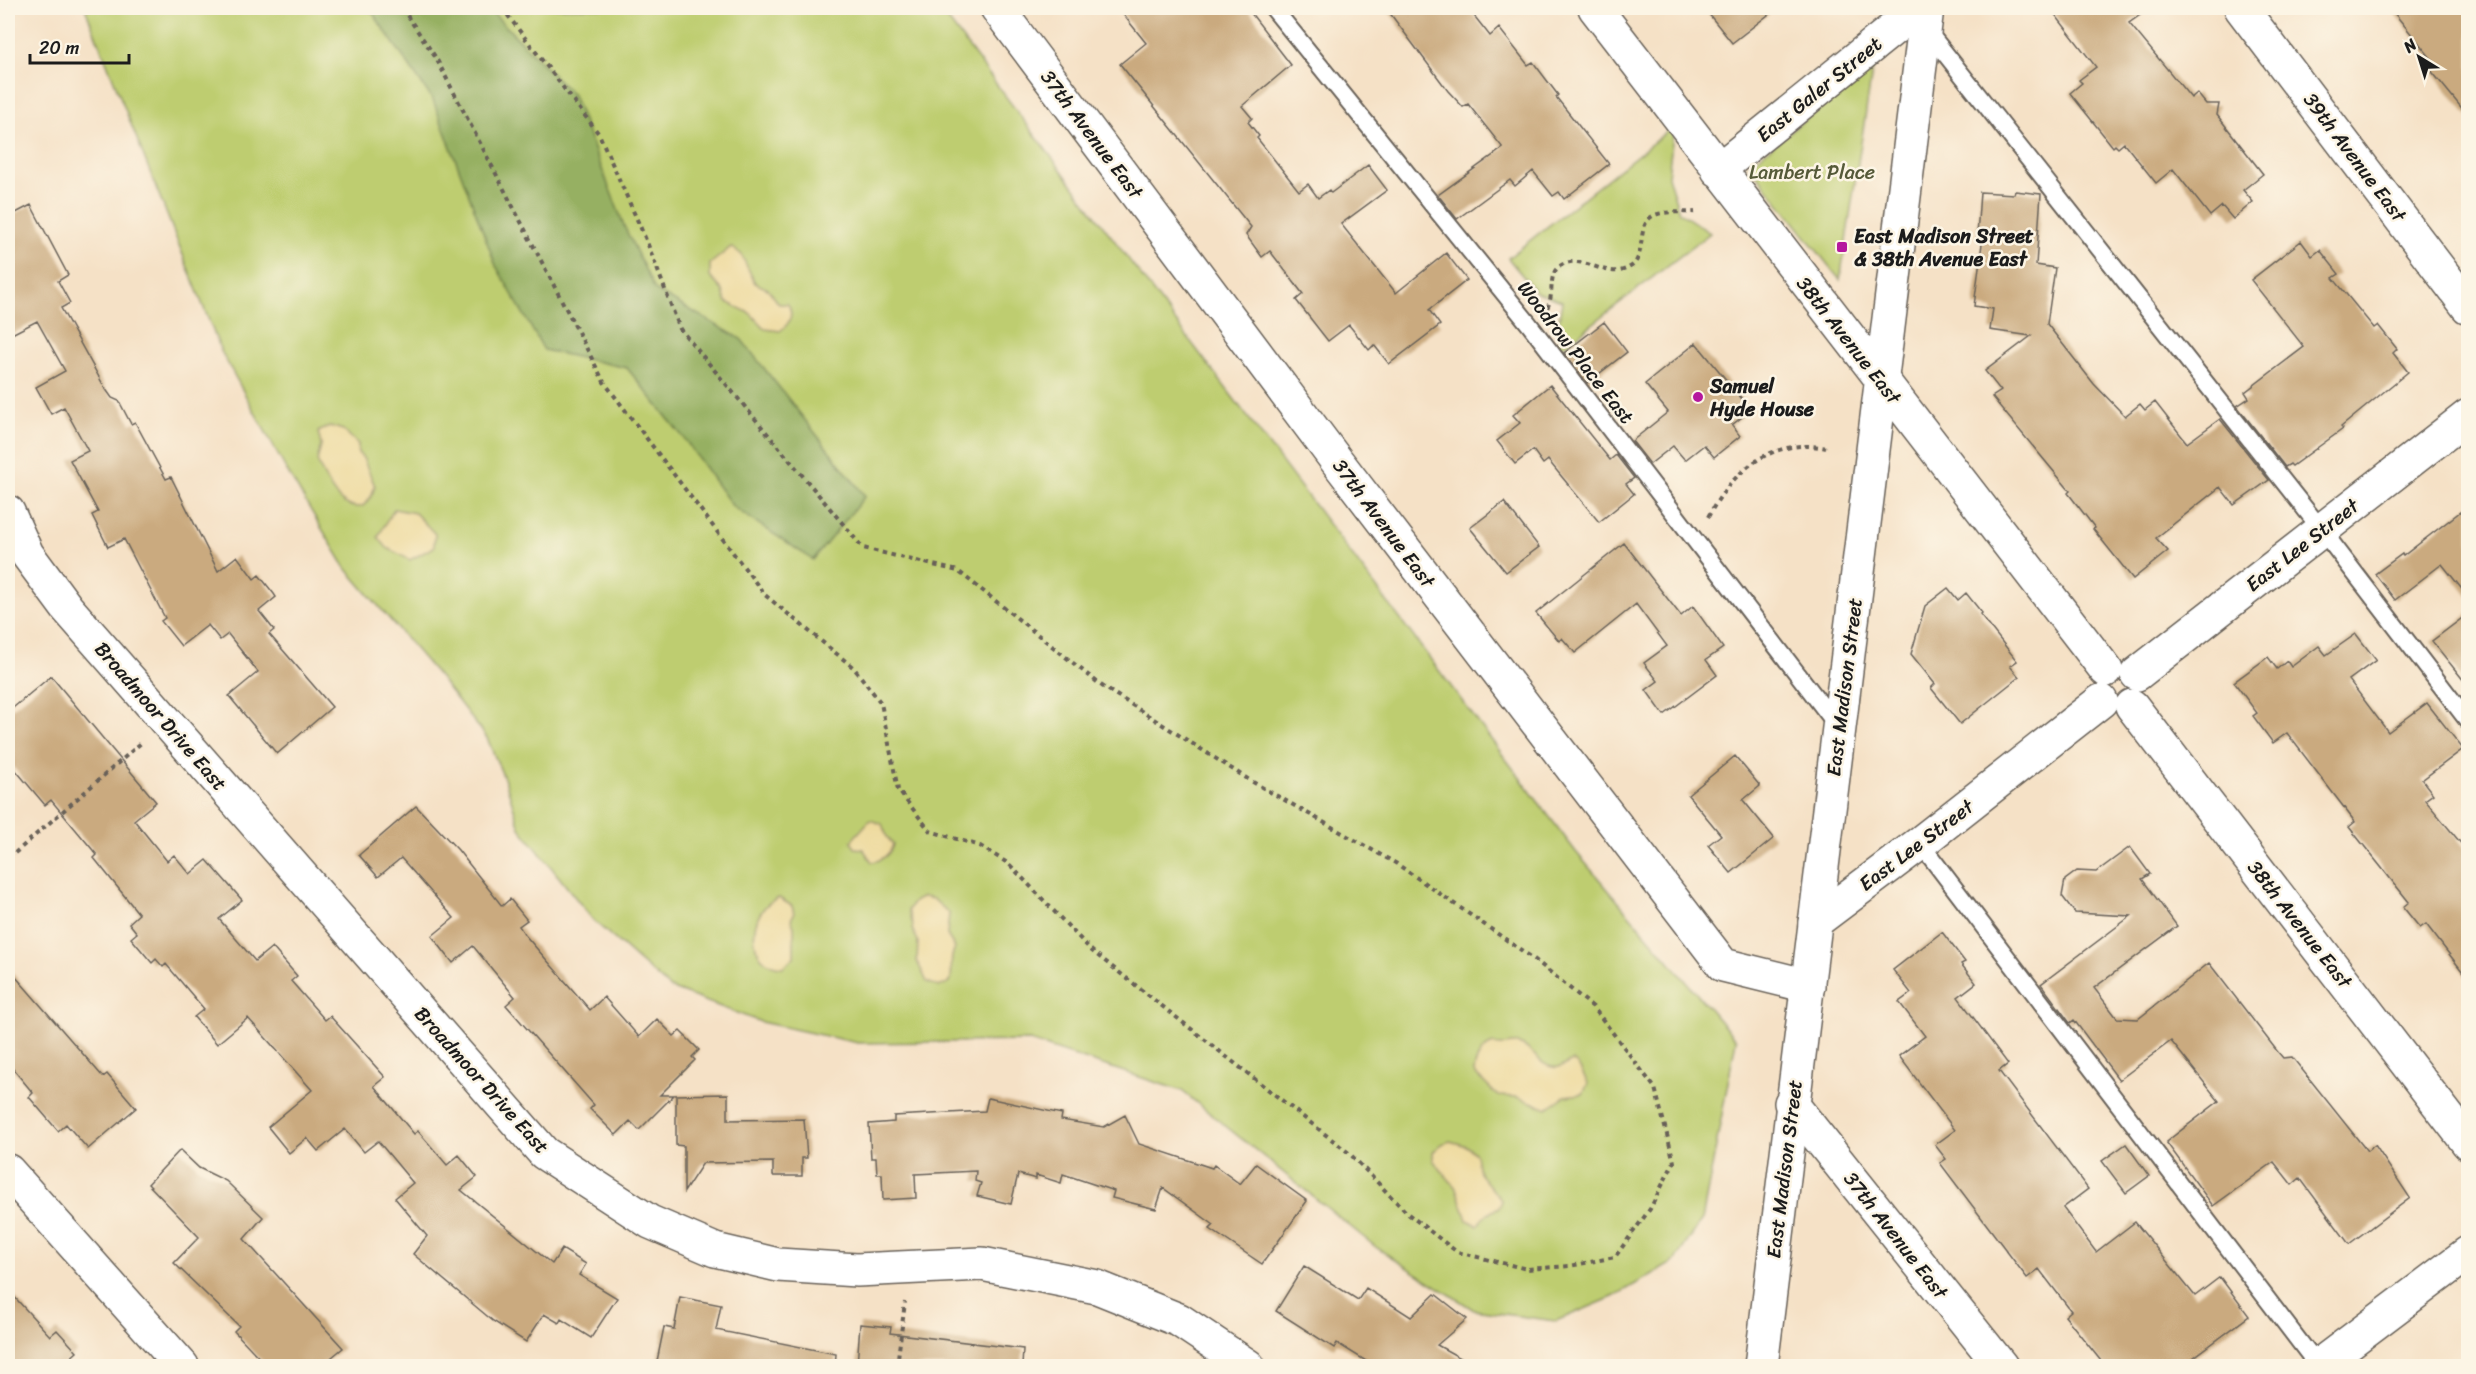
<svg xmlns="http://www.w3.org/2000/svg" width="2476" height="1374" font-family="Sriracha,sans-serif">
	<style>
		.green { fill: #becd6f; stroke: #6d7446; stroke-width: 1.5 }
		.forest { fill: #96b062; stroke: #59663f; stroke-width: 1.5 }
		.sand { fill: #eeda9e; stroke: #857b5d; stroke-width: 1.5 }
		.building { fill: #caaa7f }
		.lines { fill: none; stroke-linecap: round; stroke-linejoin: round }
		.service-casing { stroke: #686158; stroke-width: 20 }
		.minor-casing { stroke: #686158; stroke-width: 36 }
		.secondary-casing { stroke: #686158; stroke-width: 36 }
		.path { stroke: #686158; stroke-width: 4; stroke-dasharray: 4.5 4.5; stroke-linecap: butt }
		.service { stroke: #fff; stroke-width: 16 }
		.minor { stroke: #fff; stroke-width: 33 }
		.secondary { stroke: #fff; stroke-width: 33 }
		.poi-dot { fill: #b5179e; stroke: #fcf5e5; stroke-width: 2 }
		.labels { text-anchor: middle; stroke-width: 5; stroke-linejoin: round; paint-order: stroke }
		.street-label { font-size: 20px; fill: #1c1c1c; stroke: #fcf5e5 }
		.park-label { font-size: 20px; fill: #555a39; stroke: #fcf5e5 }
		.poi-label { font-size: 20px; font-weight: bold; fill: #1c1c1c; stroke: #fcf5e5; text-anchor: start }
	</style>
	<rect width="100%" height="100%" fill="#fcf5e5"/>
	<filter id="ink" filterUnits="userSpaceOnUse"><feTurbulence type="fractalNoise" baseFrequency=".0167" numOctaves="2"/><feDisplacementMap in="SourceGraphic" scale="12" xChannelSelector="R" yChannelSelector="G"/><feConvolveMatrix kernelMatrix="1 2 1 2 8 2 1 2 1" color-interpolation-filters="sRGB"/></filter>
	<filter id="wash" filterUnits="userSpaceOnUse"><feTurbulence type="fractalNoise" baseFrequency=".008" numOctaves="4" result="noise"/><feDisplacementMap in="SourceGraphic" scale="24" xChannelSelector="R" yChannelSelector="G"/><feGaussianBlur stdDeviation="1.35" result="paint"/><feColorMatrix in="noise" values="0 0 0 0 0 0 0 0 0 0 0 0 0 0 0 0 0 1.4 0 .05"/><feComposite in="paint" operator="in"/></filter>
	<g filter="url(#wash)">
		<rect width="100%" height="100%" fill="#f5e1c6"/>
		<!-- green -->
		<path class="green" d="M 85,8 L 939,8 L 1576,852 L 1736,1040 L 1702,1220 L 1674,1262 L 1613,1297 L 1556,1321 L 1474,1310 L 1377,1248 L 1182,1091 L 1030,1041 L 858,1043 L 761,1022 L 670,988 L 593,920 L 520,828 L 506,783 L 487,738 L 440,678 L 345,567 L 287,471 L 221,351 Z
			M 1873,65 L 1840,280 L 1749,165 Z
			M 1674,126 L 1668,176 L 1679,212 L 1710,233 L 1560,349 L 1558,326 L 1562,301 L 1536,292 L 1508,258 Z"/>
		<!-- forest -->
		<path class="forest" d="M 361,8 L 488,8 L 573,95 L 625,228 L 655,290 L 741,339 L 865,496 L 813,560 L 733,507 L 683,437 L 627,368 L 544,350 L 496,266 L 433,100 L 372,12 Z"/>
		<!-- sand -->
		<path class="sand" d="M 731,247 L 741,254 L 755,283 L 768,289 L 779,304 L 788,304 C 794,315 790,324 780,331 L 765,329 L 750,313 L 726,302 L 723,291 L 710,277 L 710,264 Z
			M 330,426 L 343,430 L 358,444 L 358,453 L 363,458 L 375,486 L 371,497 L 363,506 C 339,513 325,479 317,461 L 321,445 L 318,432 Z
			M 394,509 L 415,513 L 435,534 L 434,547 L 410,560 L 387,548 L 378,537 Z
			M 870,820 L 882,824 L 887,837 L 893,844 C 891,854 881,861 872,862 L 863,849 L 855,848 L 851,841 Z
			M 923,897 L 933,899 L 949,913 L 947,935 L 955,948 C 948,960 954,970 950,982 L 939,987 L 927,982 L 917,961 L 918,941 L 912,929 L 913,925 L 908,910 L 915,901 Z
			M 779,898 L 792,906 L 794,914 L 791,919 L 794,927 L 794,957 L 783,967 C 743,966 748,907 779,898 Z
			M 1494,1044 C 1503,1047 1510,1043 1518,1044 C 1534,1047 1540,1071 1560,1067 C 1565,1066 1568,1062 1573,1061 L 1578,1065 L 1588,1083 L 1583,1094 L 1565,1096 L 1547,1108 L 1517,1097 L 1498,1096 L 1474,1073 C 1475,1060 1481,1047 1494,1044 Z
			M 1450,1141 L 1467,1146 L 1476,1155 L 1479,1173 L 1502,1201 L 1499,1207 L 1483,1217 L 1478,1226 L 1467,1220 L 1456,1188 L 1433,1160 L 1433,1152 L 1442,1144 Z"/>
		<g id="blocks">
			<!-- building -->
			<path class="building" d="M 1118,8 L 1247,8 L 1291,65 L 1242,106 L 1252,118 L 1248,122 L 1259,136 L 1257,138 L 1299,191 L 1308,184 L 1318,198 L 1329,190 L 1331,193 L 1368,165 L 1387,190 L 1341,224 L 1396,293 L 1446,253 L 1467,280 L 1429,310 L 1440,325 L 1389,364 L 1374,345 L 1369,350 L 1349,325 L 1328,341 L 1296,300 L 1303,294 L 1270,251 L 1262,257 L 1246,235 L 1251,227 L 1120,64 L 1146,43 Z
				M 1386,8 L 1468,8 L 1490,36 L 1499,28 L 1528,65 L 1533,62 L 1558,95 L 1556,97 L 1609,164 L 1564,199 L 1559,192 L 1553,196 L 1533,171 L 1515,186 L 1510,180 L 1457,219 L 1438,195 L 1503,148 L 1468,104 L 1463,107 L 1448,91 Z
				M 1704,8 L 1777,8 L 1732,43 Z
				M 2050,8 L 2150,8 L 2129,23 L 2191,98 L 2197,93 L 2206,104 L 2219,104 L 2217,115 L 2263,174 L 2243,190 L 2253,202 L 2233,219 L 2222,206 L 2210,216 L 2173,169 L 2156,183 L 2124,143 L 2118,148 L 2115,145 L 2113,147 L 2070,93 L 2082,83 L 2079,80 L 2096,67 Z
				M 2390,8 L 2469,8 L 2469,117 L 2429,68 L 2435,63 Z
				M 2015,191 L 2041,194 L 2036,265 L 2055,268 L 2047,324 L 2094,384 L 2125,416 L 2140,404 L 2145,410 L 2155,402 L 2187,443 L 2220,419 L 2269,480 L 2234,505 L 2220,487 L 2156,538 L 2168,551 L 2133,579 L 2093,529 L 2095,528 L 2068,493 L 2070,491 L 1992,397 L 2001,391 L 1985,371 L 2031,336 L 1990,330 L 1993,309 L 1974,306 L 1983,236 L 1977,236 L 1980,192 L 2014,194 Z
				M 31,205 L 68,275 L 58,281 L 70,303 L 61,308 L 105,388 L 112,398 L 119,401 L 131,424 L 135,422 L 166,479 L 171,477 L 218,571 L 237,556 L 254,579 L 259,575 L 274,594 L 276,597 L 259,611 L 274,630 L 269,634 L 332,707 L 277,754 L 229,696 L 258,672 L 228,634 L 220,640 L 208,625 L 181,646 L 161,621 L 165,618 L 124,539 L 108,547 L 92,515 L 98,512 L 70,460 L 88,451 L 64,407 L 51,414 L 36,387 L 65,371 L 37,321 L 8,336 L 8,217 Z
				M 2301,241 L 2312,256 L 2320,250 L 2339,274 L 2333,278 L 2374,328 L 2378,325 L 2397,349 L 2393,353 L 2408,372 L 2341,427 L 2343,429 L 2292,466 L 2290,464 L 2285,467 L 2237,406 L 2249,398 L 2245,392 L 2304,347 L 2251,280 Z
				M 1604,322 L 1627,352 L 1587,383 L 1564,353 Z
				M 1696,343 L 1751,410 L 1732,425 L 1740,436 L 1714,457 L 1704,445 L 1685,460 L 1673,446 L 1650,464 L 1632,441 L 1668,412 L 1645,384 Z
				M 1550,385 L 1610,460 L 1616,455 L 1634,478 L 1626,484 L 1634,494 L 1599,522 L 1548,460 L 1543,464 L 1533,450 L 1515,464 L 1497,441 L 1520,423 L 1513,415 Z
				M 1504,502 L 1539,547 L 1506,572 L 1470,528 Z
				M 2469,505 L 2469,598 L 2442,564 L 2395,600 L 2375,574 L 2402,554 L 2403,556 Z
				M 1624,543 L 1681,616 L 1693,606 L 1723,648 L 1706,660 L 1717,675 L 1664,715 L 1646,690 L 1658,681 L 1644,663 L 1667,646 L 1636,604 L 1575,653 L 1562,638 L 1559,641 L 1536,613 Z
				M 1948,588 L 1958,600 L 1966,593 L 1982,613 L 1980,614 L 2017,661 L 2010,666 L 2019,677 L 1960,724 L 1931,688 L 1935,684 L 1911,654 L 1925,606 Z
				M 2469,613 L 2469,687 L 2432,641 Z
				M 2356,634 L 2376,660 L 2349,680 L 2388,732 L 2427,703 L 2463,749 L 2422,780 L 2433,794 L 2425,800 L 2469,853 L 2469,980 L 2426,924 L 2420,928 L 2403,907 L 2409,902 L 2349,827 L 2355,822 L 2287,733 L 2273,743 L 2253,716 L 2257,713 L 2234,682 L 2268,657 L 2277,669 L 2287,661 L 2291,667 L 2319,646 L 2326,655 Z
				M 51,676 L 156,802 L 134,820 L 167,861 L 174,855 L 190,874 L 207,860 L 242,900 L 219,919 L 255,961 L 272,947 L 297,976 L 291,981 L 325,1020 L 330,1016 L 385,1077 L 374,1086 L 414,1134 L 418,1131 L 447,1165 L 459,1155 L 477,1177 L 461,1190 L 552,1264 L 562,1249 L 586,1264 L 579,1275 L 617,1298 L 591,1338 L 561,1319 L 559,1323 L 544,1314 L 526,1342 L 493,1321 L 413,1254 L 427,1236 L 395,1198 L 413,1183 L 378,1141 L 364,1152 L 345,1129 L 318,1151 L 307,1138 L 289,1153 L 268,1127 L 312,1090 L 248,1018 L 217,1044 L 194,1017 L 204,1009 L 166,964 L 163,967 L 156,959 L 152,963 L 131,938 L 137,933 L 129,923 L 139,914 L 94,858 L 97,855 L 51,800 L 45,805 L 8,761 L 8,712 Z
				M 1735,756 L 1760,786 L 1743,800 L 1774,838 L 1731,873 L 1708,845 L 1721,835 L 1688,795 Z
				M 416,806 L 458,850 L 502,906 L 510,899 L 527,920 L 519,926 L 525,935 L 590,1010 L 604,997 L 639,1037 L 657,1019 L 674,1036 L 680,1031 L 699,1050 L 692,1057 L 695,1060 L 660,1095 L 674,1095 L 639,1130 L 630,1121 L 616,1135 L 590,1109 L 594,1105 L 506,1005 L 515,997 L 473,946 L 453,963 L 432,936 L 454,918 L 401,858 L 378,877 L 359,855 Z
				M 2130,847 L 2150,874 L 2142,879 L 2177,926 L 2094,988 L 2117,1018 L 2138,1019 L 2209,963 L 2277,1051 L 2283,1058 L 2292,1057 L 2367,1151 L 2375,1145 L 2410,1198 L 2349,1244 L 2300,1178 L 2292,1185 L 2274,1162 L 2213,1206 L 2166,1142 L 2219,1101 L 2171,1041 L 2119,1080 L 2074,1020 L 2070,1023 L 2041,984 L 2131,916 L 2075,913 L 2062,896 L 2065,880 L 2077,871 L 2096,872 Z
				M 1942,932 L 1965,962 L 1961,964 L 1976,983 L 1958,997 L 2008,1064 L 1999,1071 L 2088,1189 L 2063,1208 L 2096,1252 L 2135,1222 L 2195,1296 L 2220,1277 L 2249,1316 L 2182,1366 L 2105,1366 L 2065,1316 L 2071,1311 L 2039,1269 L 2027,1278 L 1940,1163 L 1946,1159 L 1935,1145 L 1955,1130 L 1899,1056 L 1925,1036 L 1899,1002 L 1911,993 L 1893,970 Z
				M 8,968 L 103,1077 L 107,1074 L 136,1108 L 88,1149 L 66,1124 L 58,1131 L 29,1097 L 33,1093 L 8,1063 Z
				M 728,1094 L 728,1120 L 804,1119 L 807,1158 L 802,1158 L 802,1176 L 773,1176 L 773,1162 L 703,1163 L 684,1192 L 684,1146 L 676,1145 L 676,1095 Z
				M 988,1098 L 1062,1114 L 1061,1120 L 1104,1127 L 1125,1115 L 1139,1144 L 1212,1168 L 1214,1165 L 1240,1184 L 1256,1164 L 1307,1201 L 1262,1264 L 1210,1229 L 1214,1225 L 1163,1188 L 1156,1209 L 1112,1198 L 1114,1191 L 1063,1174 L 1061,1183 L 1036,1175 L 1036,1179 L 1018,1174 L 1011,1204 L 977,1196 L 981,1183 L 975,1181 L 976,1171 L 915,1174 L 916,1198 L 883,1200 L 882,1174 L 877,1174 L 876,1158 L 871,1158 L 869,1124 L 894,1122 L 894,1116 L 985,1111 Z
				M 2126,1144 L 2149,1176 L 2126,1193 L 2102,1161 Z
				M 180,1150 L 199,1168 L 226,1181 L 263,1217 L 244,1239 L 343,1348 L 321,1366 L 267,1366 L 234,1331 L 239,1326 L 174,1263 L 199,1237 L 148,1184 Z
				M 1304,1266 L 1358,1300 L 1366,1288 L 1411,1317 L 1435,1294 L 1467,1319 L 1437,1345 L 1475,1366 L 1374,1366 L 1337,1343 L 1334,1348 L 1276,1311 Z
				M 8,1290 L 50,1336 L 57,1330 L 77,1352 L 61,1366 L 8,1366 Z
				M 680,1297 L 721,1305 L 716,1330 L 836,1354 L 835,1366 L 656,1366 L 664,1327 L 674,1329 Z
				M 860,1324 L 891,1327 L 890,1333 L 1023,1349 L 1022,1366 L 857,1366 Z"/>
		</g>
	</g>
	<g filter="url(#ink)">
		<use href="#blocks" fill-opacity="0" stroke="#686158" stroke-width="1.5"/>
		<g class="lines">
			<!-- service casing -->
			<g class="service-casing">
				<path id="service" d="M 1273,8 L 1529,324 L 1839,728
					M 1925,28 L 2321,529 L 2468,721
					M 1920,843 L 2318,1366"/>
			</g>
			<!-- minor casing -->
			<g class="minor-casing">
				<path id="minor" d="M 997,8 L 1336,460 L 1723,965 L 1808,986
					M 1595,8 L 2106,670
					M 2241,8 L 2468,307
					M 1718,170 L 1919,8
					M 8,512 L 27,554 L 67,608 L 544,1153 L 650,1222 L 715,1250 L 778,1265 L 857,1270 L 982,1264 L 1097,1287 L 1179,1320 L 1248,1366
					M 2137,674 L 2468,416
					M 2132,706 L 2468,1143
					M 1815,922 L 1920,843 L 2101,701
					M 1791,1103 L 2001,1366
					M 8,1171 L 182,1366
					M 2318,1366 L 2468,1253"/>
			</g>
			<!-- secondary casing -->
			<g class="secondary-casing">
				<path id="secondary" d="M 1761,1366 L 1927,8"/>
			</g>
			<!-- path -->
			<path class="path" d="M 402,8 L 436,58 L 604,382 L 765,595 L 854,668 L 881,703 L 898,790 L 930,831 L 980,846 L 1009,864 L 1092,951 L 1349,1153 L 1408,1214 L 1457,1252 L 1527,1269 L 1570,1266 L 1615,1257 L 1650,1209 L 1674,1162 L 1655,1088 L 1593,1007 L 1534,959 L 1397,864 L 1251,781 L 1102,686 L 958,571 L 863,548 L 680,329 L 647,242 L 599,134 L 502,8
				M 1547,308 C 1555,295 1547,274 1560,266 C 1583,251 1606,282 1630,267 C 1649,256 1633,220 1658,214 C 1669,211 1683,213 1695,212
				M 1708,517 C 1732,471 1772,437 1826,448
				M 8,859 L 141,743
				M 897,1366 L 905,1302"/>
			<!-- service -->
			<use href="#service" class="service"/>
			<!-- minor -->
			<use href="#minor" class="minor"/>
			<!-- secondary -->
			<use href="#secondary" class="secondary"/>
		</g>
	</g>
	<!-- markers -->
	<g class="poi-dot">
		<rect x="1836" y="241" width="12" height="12" rx="3"/>
		<circle cx="1698" cy="397" r="6"/>
	</g>
	<g class="labels">
		<!-- street labels -->
		<g class="street-label">
			<text transform="translate(1819 89) rotate(-39)" y="7">East Galer Street</text>
			<text transform="translate(1092 134) rotate(53)" y="7">37th Avenue East</text>
			<text transform="translate(2355 157) rotate(53)" y="7">39th Avenue East</text>
			<text transform="translate(1849 340) rotate(52)" y="7">38th Avenue East</text>
			<text transform="translate(1576 352) rotate(52)" y="7">Woodrow Place East</text>
			<text transform="translate(1384 523) rotate(53)" y="7">37th Avenue East</text>
			<text transform="translate(2302 545) rotate(-38)" y="7">East Lee Street</text>
			<text transform="translate(1844 687) rotate(-83)" y="7">East Madison Street</text>
			<text transform="translate(161 716) rotate(49)" y="7">Broadmoor Drive East</text>
			<text transform="translate(1916 845) rotate(-37)" y="7">East Lee Street</text>
			<text transform="translate(2300 924) rotate(52)" y="7">38th Avenue East</text>
			<text transform="translate(482 1080) rotate(48)" y="7">Broadmoor Drive East</text>
			<text transform="translate(1784 1169) rotate(-83)" y="7">East Madison Street</text>
			<text transform="translate(1896 1235) rotate(52)" y="7">37th Avenue East</text>
		</g>
		<!-- park labels -->
		<g class="park-label">
			<text x="1812" y="179">Lambert Place</text>
		</g>
		<!-- poi labels -->
		<g class="poi-label">
			<text x="1854" y="243">East Madison Street<tspan x="1854" dy="23">&amp; 38th Avenue East</tspan></text>
			<text x="1710" y="393">Samuel<tspan x="1710" dy="23">Hyde House</tspan></text>
		</g>
	</g>
	<!-- margin -->
	<rect width="2476" height="1374" fill="none" stroke="#fcf5e5" stroke-width="30"/>
	<!-- north arrow -->
	<g transform="translate(2419 57) rotate(322)" stroke="#fcf5e5" stroke-width="4.5" paint-order="stroke">
	<path d="M0-4.5L10 22L0 15L-10 22Z" fill="#1c1c1c"/>
	<text y="-9" font-size="16" font-weight="bold" text-anchor="middle" fill="#1c1c1c">N</text>
	</g>
	<!-- scale -->
	<path d="M30 54v9h99v-9" fill="none" stroke="#1c1c1c" stroke-width="3"/>
	<text x="39" y="54" font-size="18" fill="#1c1c1c" stroke="#fcf5e5" stroke-width="4.5" paint-order="stroke">20 m</text>
</svg>
